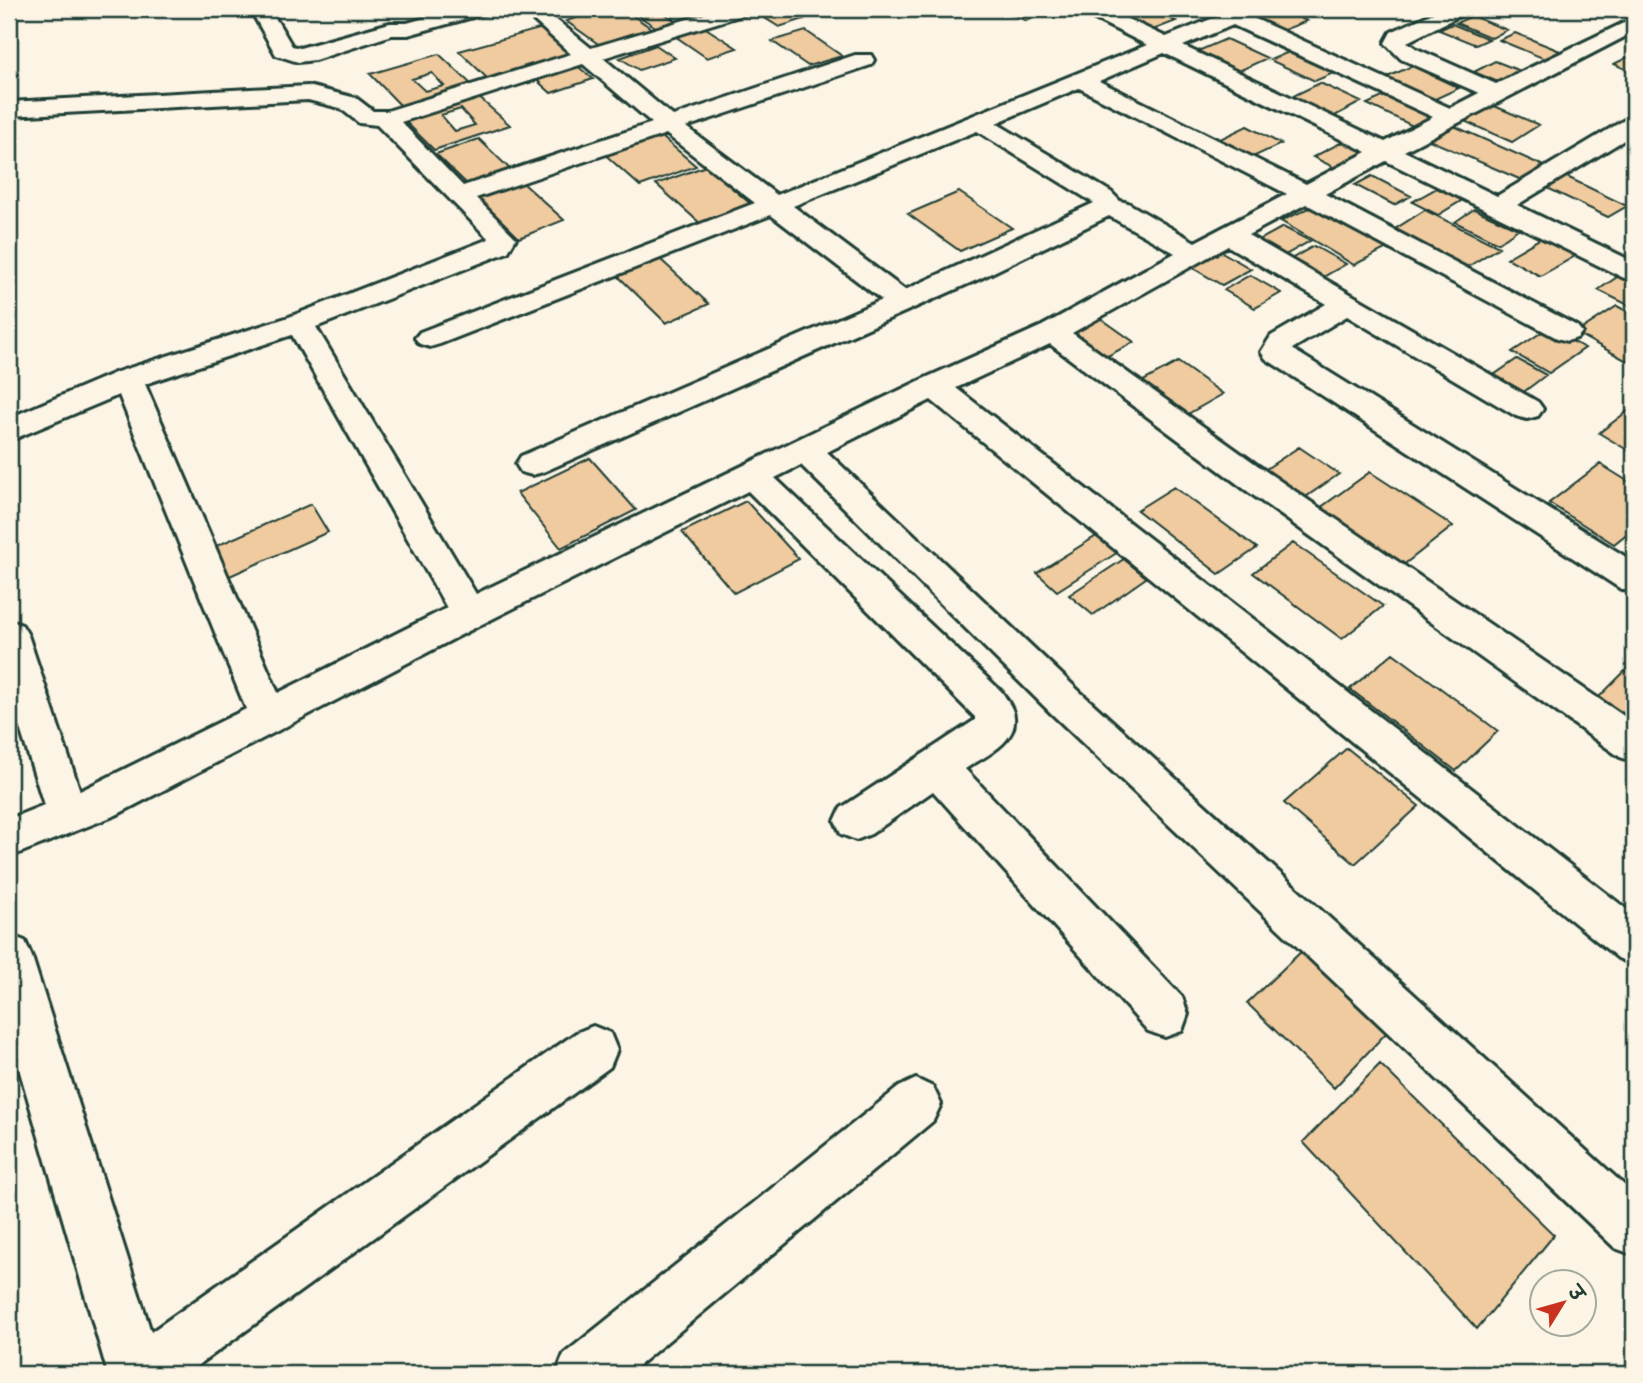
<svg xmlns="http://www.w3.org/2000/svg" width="1643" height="1383" font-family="'Architects Daughter','Playpen Sans Deva',sans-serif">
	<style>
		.building { fill: #f0cba0; stroke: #1f3d34; stroke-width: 2; fill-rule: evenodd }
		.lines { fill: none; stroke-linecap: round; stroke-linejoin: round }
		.street-casing { stroke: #1f3d34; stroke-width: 6 }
		.street { fill: #fcf5e5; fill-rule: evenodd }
	</style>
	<rect width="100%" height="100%" fill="#fcf5e5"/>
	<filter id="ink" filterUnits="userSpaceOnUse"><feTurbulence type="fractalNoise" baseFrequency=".0143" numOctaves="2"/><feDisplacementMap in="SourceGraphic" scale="14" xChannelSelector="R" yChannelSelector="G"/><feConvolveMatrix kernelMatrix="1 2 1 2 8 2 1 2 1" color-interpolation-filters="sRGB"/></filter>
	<g filter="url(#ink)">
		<!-- building -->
		<path class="building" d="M 605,9 L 623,9 L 654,30 L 601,46 L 566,21 Z
			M 628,9 L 657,9 L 676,21 L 657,28 Z
			M 757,9 L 787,9 L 804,19 L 779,27 L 752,10 Z
			M 1011,9 L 1057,9 L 1026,21 L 1006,11 Z
			M 1121,9 L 1149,9 L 1176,21 L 1153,30 L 1114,11 Z
			M 1267,9 L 1281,9 L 1307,21 L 1276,33 L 1244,17 Z
			M 1472,16 L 1507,30 L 1492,38 L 1456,23 Z
			M 1452,24 L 1489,39 L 1476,45 L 1439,30 Z
			M 701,25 L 737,48 L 707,58 L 672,34 Z
			M 546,27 L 579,55 L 490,81 L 459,51 Z
			M 806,31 L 842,56 L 808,66 L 772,41 Z
			M 1515,33 L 1565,53 L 1550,61 L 1499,40 Z
			M 1226,39 L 1267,58 L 1239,71 L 1198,51 Z
			M 656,45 L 675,58 L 639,70 L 620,58 Z
			M 1298,48 L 1343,69 L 1315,81 L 1270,60 Z
			M 439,54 L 472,85 L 402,107 L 370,74 ZM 432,73 L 444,86 L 425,91 L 412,79 Z
			M 1634,54 L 1634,73 L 1614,64 Z
			M 1495,61 L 1518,70 L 1498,82 L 1474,72 Z
			M 574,63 L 593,79 L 551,93 L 532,76 Z
			M 1412,66 L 1459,88 L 1433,100 L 1385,78 Z
			M 1320,83 L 1361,102 L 1333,117 L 1291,97 Z
			M 1391,93 L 1443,117 L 1419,129 L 1367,104 Z
			M 476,95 L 510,125 L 434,150 L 402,118 ZM 461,109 L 475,125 L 455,131 L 441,115 Z
			M 1492,105 L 1539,125 L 1512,142 L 1464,121 Z
			M 1247,126 L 1281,144 L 1253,157 L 1220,139 Z
			M 1454,126 L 1546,167 L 1524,181 L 1429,140 Z
			M 656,132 L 696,166 L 640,186 L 601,151 Z
			M 1350,138 L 1372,149 L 1335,168 L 1313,157 Z
			M 479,139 L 513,172 L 470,187 L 436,154 Z
			M 706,166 L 752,205 L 701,224 L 656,184 Z
			M 1563,175 L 1627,206 L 1608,217 L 1543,186 Z
			M 1372,176 L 1411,196 L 1394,205 L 1355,185 Z
			M 523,183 L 564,220 L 519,238 L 479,199 Z
			M 1439,187 L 1464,199 L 1438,215 L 1412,202 Z
			M 959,192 L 1012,228 L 960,251 L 908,214 Z
			M 1318,204 L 1391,246 L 1354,265 L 1281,221 Z
			M 1474,209 L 1518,229 L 1498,243 L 1455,222 Z
			M 1425,210 L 1499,247 L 1466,268 L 1392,231 Z
			M 1283,227 L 1310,241 L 1278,259 L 1252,244 Z
			M 1543,237 L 1577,255 L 1540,276 L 1507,258 Z
			M 1314,246 L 1346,264 L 1316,281 L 1284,263 Z
			M 1215,248 L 1251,269 L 1222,285 L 1186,264 Z
			M 660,259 L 709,304 L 666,323 L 618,276 Z
			M 1626,271 L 1634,275 L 1634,308 L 1598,290 Z
			M 1250,275 L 1281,293 L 1255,308 L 1224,290 Z
			M 1617,306 L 1634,315 L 1634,355 L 1627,361 L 1576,333 Z
			M 1096,315 L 1134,342 L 1104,358 L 1066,331 Z
			M 1548,328 L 1585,348 L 1549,373 L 1512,352 Z
			M 1517,359 L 1546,375 L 1521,394 L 1491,377 Z
			M 1178,362 L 1223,394 L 1179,419 L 1134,386 Z
			M 1629,410 L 1634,414 L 1634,454 L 1599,433 Z
			M 1299,447 L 1339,474 L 1297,503 L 1257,475 Z
			M 590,458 L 636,510 L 561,548 L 517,493 Z
			M 1600,464 L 1634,485 L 1634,528 L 1614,544 L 1549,503 Z
			M 1370,472 L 1453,526 L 1397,570 L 1313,513 Z
			M 1174,487 L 1257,548 L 1219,574 L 1137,510 Z
			M 746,501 L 799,559 L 734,593 L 682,532 Z
			M 311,504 L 328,532 L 221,580 L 205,551 Z
			M 1103,532 L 1123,549 L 1057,591 L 1037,573 Z
			M 1293,543 L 1383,606 L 1342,639 L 1253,573 Z
			M 1130,555 L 1153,573 L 1093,615 L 1069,595 Z
			M 1393,653 L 1498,731 L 1456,771 L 1350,689 Z
			M 1634,662 L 1634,740 L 1588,708 Z
			M 1347,748 L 1419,806 L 1355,864 L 1284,803 Z
			M 1305,948 L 1390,1029 L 1334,1088 L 1247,1003 Z
			M 1380,1064 L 1554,1235 L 1477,1329 L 1303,1142 Z"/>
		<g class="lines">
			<!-- street casing -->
			<g class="street-casing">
				<path id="street" d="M 250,9 L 270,9 L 292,46 L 300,48 L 390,23 L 407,23 L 458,9 L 490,9 L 487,13 L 408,35 L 392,35 L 315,60 L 298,62 L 276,55 Z
					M 521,9 L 543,9 L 591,48 L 721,9 L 752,9 L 749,13 L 603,58 L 673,116 L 855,55 L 871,55 L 874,60 L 871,65 L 686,127 L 777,195 L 1147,45 L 1083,13 L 1080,9 L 1106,9 L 1166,37 L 1236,9 L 1263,9 L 1260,13 L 1251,17 L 1450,108 L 1479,93 L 1401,59 L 1385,43 L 1391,32 L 1442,9 L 1468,9 L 1465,13 L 1407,42 L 1417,49 L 1496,84 L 1634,18 L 1634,32 L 1404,151 L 1497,196 L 1626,119 L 1634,117 L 1634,134 L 1517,205 L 1634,262 L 1634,280 L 1624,278 L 1386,161 L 1325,194 L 1577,326 L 1582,332 L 1577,338 L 1567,341 L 1557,338 L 1306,204 L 1248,235 L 1538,402 L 1543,409 L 1538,416 L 1527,419 L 1516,416 L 1347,316 L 1292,349 L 1634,562 L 1634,593 L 1621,589 L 1266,359 L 1261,352 L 1271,336 L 1326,304 L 1228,246 L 1072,333 L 1267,472 L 1634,723 L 1634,762 L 1620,757 L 1243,488 L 1050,344 L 956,388 L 1634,915 L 1634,965 L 1618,958 L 931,400 L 827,452 L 1079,691 L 1634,1194 L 1634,1255 L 1615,1248 L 1051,713 L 801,465 L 775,478 L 1002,692 C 1006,699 1014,709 1014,717 C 1017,743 983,757 965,769 L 1182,997 L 1188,1014 L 1182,1031 L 1165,1037 L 1148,1031 L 933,791 L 871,834 L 856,840 L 841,834 L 835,821 L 841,808 L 975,720 L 975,717 L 748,491 L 482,624 L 116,815 L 9,857 L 9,819 L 44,805 L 9,693 L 9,620 L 22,625 L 28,635 L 80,791 L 246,709 L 119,395 L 9,441 L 9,418 L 117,372 L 289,317 L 489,239 L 377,125 L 359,123 L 340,108 L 308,100 L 9,116 L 9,102 L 308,86 L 356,98 L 373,111 L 387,111 L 571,54 ZM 1233,25 L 1433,117 L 1385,142 L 1183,46 ZM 1164,53 L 1367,152 L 1306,184 L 1099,81 ZM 583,64 L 652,123 L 463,186 L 401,122 ZM 1079,88 L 1287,194 L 1195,242 L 1128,203 L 1120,201 L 1111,192 L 996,123 ZM 977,131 L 1094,203 L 905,290 L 793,206 ZM 666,134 L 755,203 L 420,332 L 415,338 L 420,344 L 430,347 L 440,344 L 771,215 L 882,300 L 521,456 L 516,464 L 521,472 L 532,475 L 543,472 L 979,279 L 1109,216 L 1175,253 L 1042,326 L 923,379 L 476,594 L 316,327 L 508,252 L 516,238 L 476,198 ZM 292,335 L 447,608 L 278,693 L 145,384 Z
					M 9,935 L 25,941 L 32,957 L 151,1332 L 576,1033 L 593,1026 L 610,1033 L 617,1050 L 610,1067 L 186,1374 L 108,1374 L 9,1034 Z
					M 916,1079 L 933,1087 L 941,1104 L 933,1121 L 628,1374 L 556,1374 L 564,1354 L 899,1087 Z"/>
			</g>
			<!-- street -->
			<use href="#street" class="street"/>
		</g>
	</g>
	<!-- margin -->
	<rect width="1643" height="1383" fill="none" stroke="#fcf5e5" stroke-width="35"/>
	<rect x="18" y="18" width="1608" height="1348" fill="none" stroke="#1f3d34" stroke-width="2.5" filter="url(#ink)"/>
	<!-- north arrow -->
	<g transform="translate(1563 1303) rotate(53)"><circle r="33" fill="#fcf5e5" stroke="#a4ab9e" stroke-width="2"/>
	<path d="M0-5L12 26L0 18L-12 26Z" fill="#c8321e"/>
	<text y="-10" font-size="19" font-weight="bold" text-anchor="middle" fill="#1f3d34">उ</text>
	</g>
</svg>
